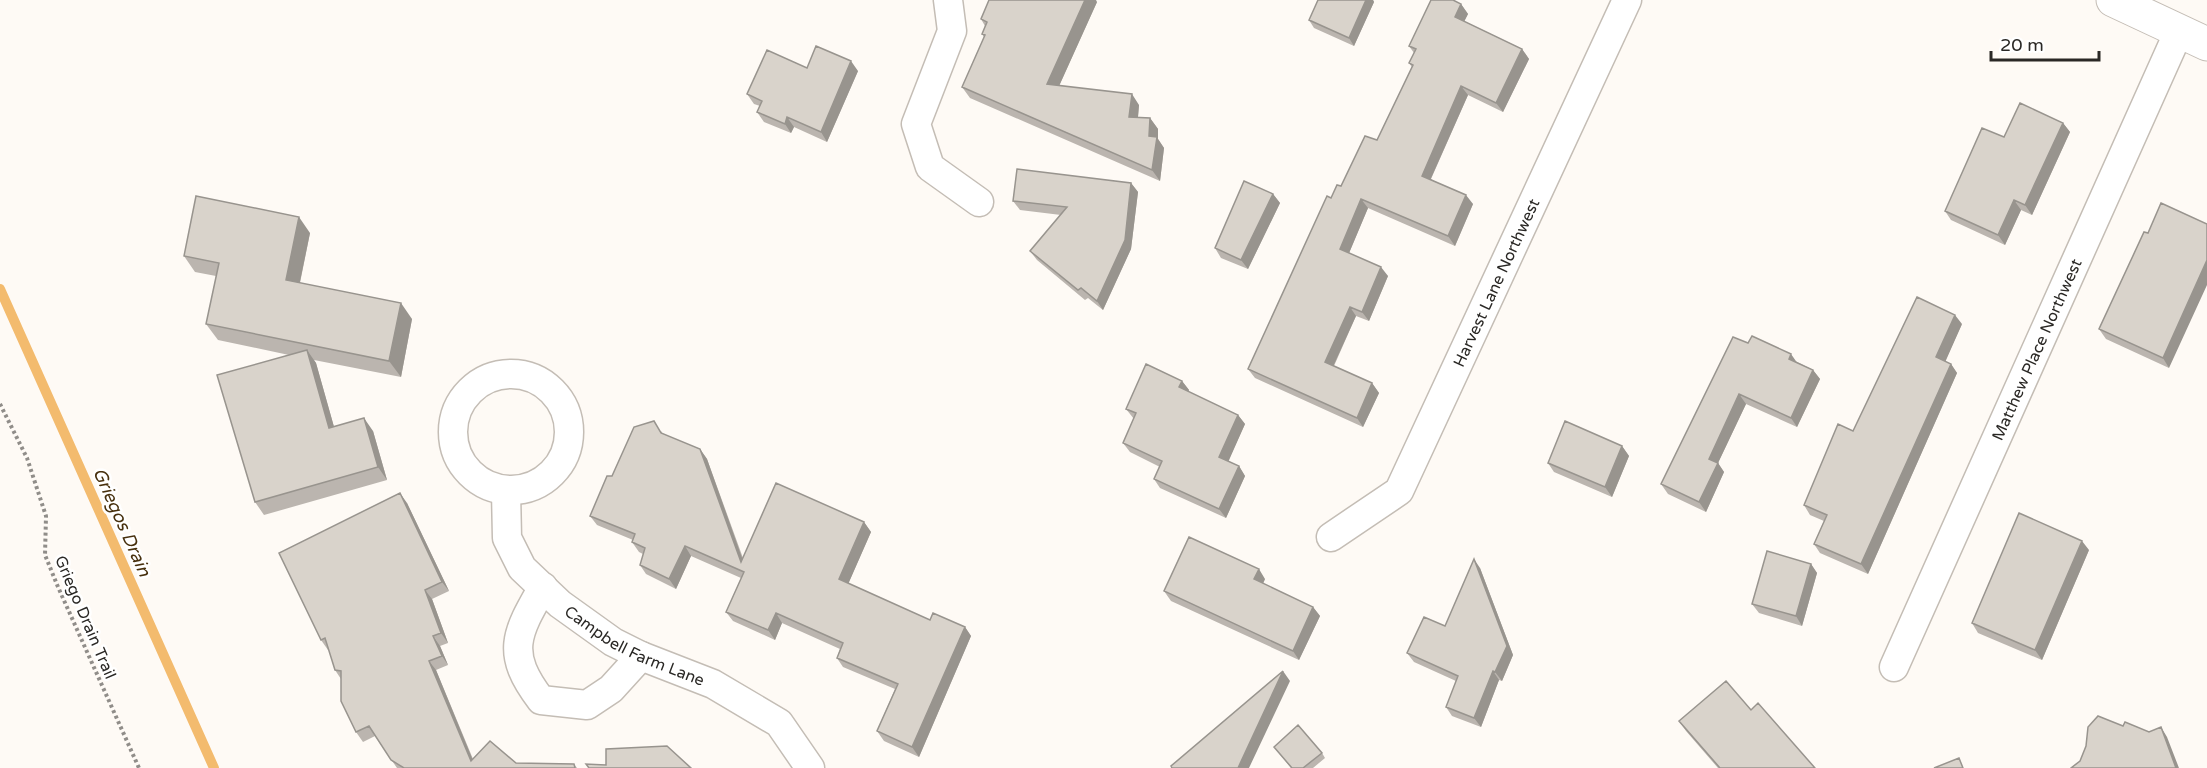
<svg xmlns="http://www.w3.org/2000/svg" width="2207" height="768" font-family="'Varela Round',sans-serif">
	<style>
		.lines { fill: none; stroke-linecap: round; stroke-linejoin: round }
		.stream { stroke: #f3bb6e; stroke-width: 10 }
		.street-casing { stroke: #c4bdb5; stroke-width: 31 }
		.secondary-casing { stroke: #c4bdb5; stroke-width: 35 }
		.path { stroke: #908d89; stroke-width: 4; stroke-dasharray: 3 3; stroke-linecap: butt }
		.street { stroke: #fff; stroke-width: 28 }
		.secondary { stroke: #fff; stroke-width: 33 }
		.wall { fill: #bbb5af }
		.shaded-wall { fill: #98948e }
		.building { fill: #d9d3cb; stroke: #98948e; stroke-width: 1.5 }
		.labels { text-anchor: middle; stroke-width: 5; stroke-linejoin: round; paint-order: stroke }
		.street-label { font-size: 16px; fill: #2a2825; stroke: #fff }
		.water-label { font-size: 18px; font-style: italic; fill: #47300e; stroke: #fff }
	</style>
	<rect width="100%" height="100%" fill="#fefaf5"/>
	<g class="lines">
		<!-- stream -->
		<path class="stream" d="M 0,289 L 214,768"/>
		<!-- street casing -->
		<g class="street-casing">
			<g id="street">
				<path d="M 948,0 L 952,31 L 916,124 L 930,167 L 979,202"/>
				<circle cx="511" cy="432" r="58"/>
				<path id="s1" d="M 506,491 L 507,538 L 522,568 L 560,604 L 613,642 L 641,656 L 713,684 L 779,723 L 810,768"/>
				<path id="s2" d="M 1331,537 L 1399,491 L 1627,0"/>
				<path d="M 543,587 C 516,634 505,653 541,700 L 587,705 L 611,689 L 641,656"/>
				<path id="s3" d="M 1894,667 L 2179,31"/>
			</g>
		</g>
		<!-- secondary casing -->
		<g class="secondary-casing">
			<path id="secondary" d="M 2113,0 L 2207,44"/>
		</g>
		<!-- path -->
		<path class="path" d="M 0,404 L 27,458 L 46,516 L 45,555 L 58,587 L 139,768"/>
		<!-- street -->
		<use href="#street" class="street"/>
		<!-- secondary -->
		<use href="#secondary" class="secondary"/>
	</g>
	<!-- wall -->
	<path class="wall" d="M 1318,0 L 1373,0 L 1374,2 L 1354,46 L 1314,28 L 1309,20 Z
		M 1097,2 L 1059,86 L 1139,105 L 1138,117 L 1150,118 L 1158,129 L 1158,139 L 1164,148 L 1160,181 L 970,98 L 962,87 L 984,37 L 982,34 L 985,26 L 981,19 Z
		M 1461,4 L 1468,14 L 1464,21 L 1522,49 L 1529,59 L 1503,112 L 1468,95 L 1431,179 L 1473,204 L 1455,246 L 1368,208 L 1349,253 L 1388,276 L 1369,321 L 1356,316 L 1334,366 L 1372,383 L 1379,393 L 1363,427 L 1255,378 L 1248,369 L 1331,198 L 1377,140 L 1412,67 L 1409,63 L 1414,53 L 1409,46 Z
		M 807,68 L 858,71 L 827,142 L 794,127 L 791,133 L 764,122 L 757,112 L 760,106 L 754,104 L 747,94 Z
		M 2063,123 L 2070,132 L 2032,215 L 2021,210 L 2005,245 L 1951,220 L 1945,211 L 2004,137 Z
		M 1131,183 L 1138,192 L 1131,249 L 1103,310 L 1088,298 L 1085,300 L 1037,260 L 1030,251 L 1061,215 L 1020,210 L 1013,201 Z
		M 1273,194 L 1280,203 L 1248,269 L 1221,258 L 1215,248 Z
		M 2144,232 L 2169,368 L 2106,339 L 2099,329 Z
		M 310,233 L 300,283 L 412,319 L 401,377 L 314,360 L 316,363 L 334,427 L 373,431 L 387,480 L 264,515 L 255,502 L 289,355 L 218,340 L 206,324 L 216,276 L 195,272 L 184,256 Z
		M 1962,324 L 1945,361 L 1951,364 L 1957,373 L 1868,574 L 1820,553 L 1814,544 L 1824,521 L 1810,515 L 1804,505 L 1853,431 Z
		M 1748,343 L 1797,362 L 1813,370 L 1820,379 L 1797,427 L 1746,404 L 1718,463 L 1724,472 L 1706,512 L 1668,494 L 1661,484 Z
		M 1182,381 L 1189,390 L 1188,392 L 1238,415 L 1245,424 L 1228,461 L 1239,466 L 1245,476 L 1226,518 L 1160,488 L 1154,479 L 1160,467 L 1130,452 L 1123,443 L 1134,419 L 1126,409 Z
		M 661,431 L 663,434 L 700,449 L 707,459 L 743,558 L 864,522 L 871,532 L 848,584 L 930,620 L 965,627 L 971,636 L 919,757 L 884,741 L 877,731 L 895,689 L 843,667 L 837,658 L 840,649 L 782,623 L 775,640 L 733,621 L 726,612 L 741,578 L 691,556 L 676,589 L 646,574 L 640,565 L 643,554 L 639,552 L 632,542 L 633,540 L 597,525 L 590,516 L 612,476 Z
		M 1622,446 L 1629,456 L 1612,497 L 1554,472 L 1548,463 Z
		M 407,503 L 449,591 L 432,599 L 448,643 L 440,646 L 448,665 L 436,670 L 473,759 L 516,763 L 574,764 L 577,768 L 397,768 L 375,736 L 363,742 L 356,732 L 341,679 L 335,670 L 329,649 L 328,650 L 321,640 Z
		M 2089,550 L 2042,660 L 1978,633 L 1972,623 Z
		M 1811,564 L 1817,573 L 1802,626 L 1759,613 L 1752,604 Z
		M 1480,568 L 1513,655 L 1502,681 L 1499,680 L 1481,727 L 1452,716 L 1446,707 L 1456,681 L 1414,662 L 1407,653 L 1445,626 Z
		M 1265,579 L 1263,584 L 1313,607 L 1320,616 L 1299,660 L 1171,601 L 1164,591 Z
		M 1751,710 L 1815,768 L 1718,768 L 1686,731 L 1679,721 Z
		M 1274,747 L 1322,753 L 1325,758 L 1313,768 L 1291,768 Z"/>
	<!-- shaded-wall -->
	<path class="shaded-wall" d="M 1085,0 L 1096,0 L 1097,2 L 1055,95 L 1047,84 Z
		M 1366,0 L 1373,0 L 1374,2 L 1354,46 L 1349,38 Z
		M 1461,4 L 1468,14 L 1462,26 L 1455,17 Z
		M 1522,49 L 1529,59 L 1503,112 L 1496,103 Z
		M 851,61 L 858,71 L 827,142 L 821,132 Z
		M 1461,86 L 1468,95 L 1428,185 L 1422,176 Z
		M 1132,94 L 1139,105 L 1137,128 L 1129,117 Z
		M 787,117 L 794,127 L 791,133 L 785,124 Z
		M 1150,118 L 1158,129 L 1158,139 L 1164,148 L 1160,181 L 1152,170 L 1149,136 Z
		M 2063,123 L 2070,132 L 2032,215 L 2025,205 Z
		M 1131,183 L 1138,192 L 1131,249 L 1103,310 L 1097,301 Z
		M 1273,194 L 1280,203 L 1248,269 L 1241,260 Z
		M 1466,195 L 1473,204 L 1455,246 L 1448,236 Z
		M 1361,199 L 1368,208 L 1347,258 L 1340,249 Z
		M 2014,200 L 2021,210 L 2005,245 L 1998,235 Z
		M 299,217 L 310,233 L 297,296 L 286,280 Z
		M 2207,260 L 2207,285 L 2169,368 L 2163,358 Z
		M 1381,267 L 1388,276 L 1369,321 L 1362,312 Z
		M 401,303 L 412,319 L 401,377 L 389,361 Z
		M 1350,307 L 1356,316 L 1331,371 L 1325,362 Z
		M 1955,315 L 1962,324 L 1943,367 L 1936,357 Z
		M 307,350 L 316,363 L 338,441 L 329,428 Z
		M 1791,354 L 1798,364 L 1789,359 Z
		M 1951,364 L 1957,373 L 1868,574 L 1861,564 Z
		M 1813,370 L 1820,379 L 1797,427 L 1791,418 Z
		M 1182,381 L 1189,390 L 1186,397 L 1179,387 Z
		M 1372,383 L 1379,393 L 1363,427 L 1357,418 Z
		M 1739,394 L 1746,404 L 1718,463 L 1724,472 L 1706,512 L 1699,502 L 1709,459 Z
		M 1238,415 L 1245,424 L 1226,467 L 1219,457 Z
		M 364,418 L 373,431 L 387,480 L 378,467 Z
		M 1622,446 L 1629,456 L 1612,497 L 1605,487 Z
		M 700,449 L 707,459 L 747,572 L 741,562 Z
		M 1239,466 L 1245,476 L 1226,518 L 1219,509 Z
		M 400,493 L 407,503 L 449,591 L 442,582 Z
		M 864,522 L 871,532 L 846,589 L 839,579 Z
		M 2082,541 L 2089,550 L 2042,660 L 2035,650 Z
		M 685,546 L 691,556 L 676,589 L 669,579 Z
		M 1474,559 L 1480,568 L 1513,655 L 1502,681 L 1495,672 Z
		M 1811,564 L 1817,573 L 1802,626 L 1796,616 Z
		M 1259,569 L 1265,579 L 1260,589 L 1254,579 Z
		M 425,590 L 432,599 L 448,643 L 441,633 Z
		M 1313,607 L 1320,616 L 1299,660 L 1293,651 Z
		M 776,613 L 782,623 L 775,640 L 768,630 Z
		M 965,627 L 971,636 L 919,757 L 912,747 Z
		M 433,636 L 440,646 L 448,665 L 442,656 Z
		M 429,661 L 436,670 L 476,768 L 471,761 Z
		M 1283,671 L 1290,681 L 1249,768 L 1238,768 Z
		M 1493,671 L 1499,680 L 1481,727 L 1474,718 Z
		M 2161,727 L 2167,737 L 2179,768 L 2176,768 Z"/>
	<!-- building -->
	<path class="building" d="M 989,0 L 1085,0 L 1047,84 L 1132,94 L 1129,117 L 1150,118 L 1149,136 L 1157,137 L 1152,170 L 962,87 L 985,35 L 982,34 L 987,22 L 981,19 Z
		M 1318,0 L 1366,0 L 1349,38 L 1309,20 Z
		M 1431,0 L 1453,0 L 1461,4 L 1455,17 L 1522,49 L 1496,103 L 1461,86 L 1422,176 L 1466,195 L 1448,236 L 1361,199 L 1340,249 L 1381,267 L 1362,312 L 1350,307 L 1325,362 L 1372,383 L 1357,418 L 1248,369 L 1327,196 L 1331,198 L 1337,185 L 1341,186 L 1365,136 L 1377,140 L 1413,65 L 1409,63 L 1416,49 L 1409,46 Z
		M 816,46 L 851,61 L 821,132 L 787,117 L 785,124 L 757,112 L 762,101 L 747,94 L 767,50 L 807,68 Z
		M 2020,103 L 2063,123 L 2025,205 L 2014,200 L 1998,235 L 1945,211 L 1982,128 L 2004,137 Z
		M 1017,169 L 1131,183 L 1125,240 L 1097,301 L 1081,288 L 1078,290 L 1030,251 L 1067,207 L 1013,201 Z
		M 1244,181 L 1273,194 L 1241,260 L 1215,248 Z
		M 196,196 L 299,217 L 286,280 L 401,303 L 389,361 L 206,324 L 219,263 L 184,256 Z
		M 2161,203 L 2207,224 L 2207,260 L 2163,358 L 2099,329 L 2144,232 L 2148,233 Z
		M 1917,297 L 1955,315 L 1936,357 L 1951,364 L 1861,564 L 1814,544 L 1827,515 L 1804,505 L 1838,424 L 1853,431 Z
		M 1752,336 L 1791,354 L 1789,359 L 1813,370 L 1791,418 L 1739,394 L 1709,459 L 1718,463 L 1699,502 L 1661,484 L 1733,337 L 1748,343 Z
		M 307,350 L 329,428 L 364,418 L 378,467 L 255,502 L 217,375 Z
		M 1146,364 L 1182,381 L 1179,387 L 1238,415 L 1219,457 L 1239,466 L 1219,509 L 1154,479 L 1162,461 L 1123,443 L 1136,413 L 1126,409 Z
		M 654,421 L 661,433 L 700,449 L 741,562 L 776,483 L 864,522 L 839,579 L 930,620 L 933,613 L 965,627 L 912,747 L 877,731 L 898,684 L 837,658 L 843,643 L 776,613 L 768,630 L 726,612 L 744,572 L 685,546 L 669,579 L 640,565 L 645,548 L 632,542 L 635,534 L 590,516 L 607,476 L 612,476 L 634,427 Z
		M 1565,421 L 1622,446 L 1605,487 L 1548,463 Z
		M 400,493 L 442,582 L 425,590 L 441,633 L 433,636 L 442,656 L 429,661 L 471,761 L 490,741 L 516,763 L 574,764 L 575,768 L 404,768 L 391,760 L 369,726 L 356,732 L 341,701 L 341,671 L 335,670 L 325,638 L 321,640 L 279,553 Z
		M 2019,513 L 2082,541 L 2035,650 L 1972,623 Z
		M 1189,537 L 1259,569 L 1254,579 L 1313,607 L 1293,651 L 1164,591 Z
		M 1767,551 L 1811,564 L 1796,616 L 1752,604 Z
		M 1474,559 L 1507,646 L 1495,672 L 1493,671 L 1474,718 L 1446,707 L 1458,676 L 1407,653 L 1424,617 L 1445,626 Z
		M 1283,671 L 1238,768 L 1172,768 L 1171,766 Z
		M 1726,681 L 1751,710 L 1758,703 L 1815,768 L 1720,768 L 1679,721 Z
		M 2098,716 L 2123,726 L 2125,722 L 2149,732 L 2161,727 L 2176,768 L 2071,768 L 2080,761 L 2086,746 L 2088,727 Z
		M 1298,725 L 1322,753 L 1303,768 L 1292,768 L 1274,747 Z
		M 667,746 L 691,768 L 589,768 L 586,764 L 606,765 L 606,749 Z
		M 1959,758 L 1963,768 L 1934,768 Z"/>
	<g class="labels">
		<!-- street labels -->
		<g class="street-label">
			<text dy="6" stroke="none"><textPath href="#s2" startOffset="312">Harvest Lane Northwest</textPath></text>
			<text dy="6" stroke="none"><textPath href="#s3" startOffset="348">Matthew Place Northwest</textPath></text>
			<text transform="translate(86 617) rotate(67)" y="6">Griego Drain Trail</text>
			<text dy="6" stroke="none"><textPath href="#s1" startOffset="219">Campbell Farm Lane</textPath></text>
		</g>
		<!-- water labels -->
		<g class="water-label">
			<text transform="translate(122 522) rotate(66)" y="6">Griegos Drain</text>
		</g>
	</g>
	<!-- scale -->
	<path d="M1991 51v9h108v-9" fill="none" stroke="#2a2825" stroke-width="3"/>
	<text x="2000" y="51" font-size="18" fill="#2a2825" stroke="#ffffff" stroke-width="4.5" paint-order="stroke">20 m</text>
</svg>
